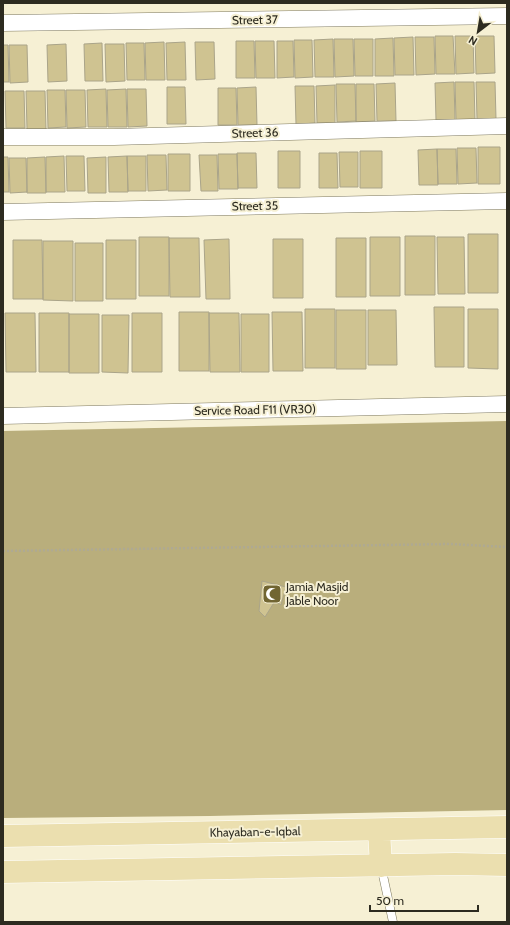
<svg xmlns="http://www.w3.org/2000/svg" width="510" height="925" font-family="Cabin,sans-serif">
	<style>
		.forest { fill: #b9ae7c }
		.building { fill: #cfc391; stroke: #aaa489 }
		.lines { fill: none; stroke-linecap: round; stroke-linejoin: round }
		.service-casing { stroke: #7f7a60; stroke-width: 9 }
		.minor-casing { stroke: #7f7a60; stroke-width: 17 }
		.primary-casing { stroke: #fff; stroke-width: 23 }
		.path { stroke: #aea993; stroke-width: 2.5; stroke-dasharray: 2 2; stroke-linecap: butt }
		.service { stroke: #fff; stroke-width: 8 }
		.minor { stroke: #fff; stroke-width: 16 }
		.primary { stroke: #ebdfaf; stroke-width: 22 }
		.labels { text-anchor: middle; stroke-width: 4; stroke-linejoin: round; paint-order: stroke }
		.street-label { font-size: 12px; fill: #2d2b20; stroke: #f6f0d4 }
		.poi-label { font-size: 12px; fill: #2d2b20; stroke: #f6f0d4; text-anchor: start }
	</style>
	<rect width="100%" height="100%" fill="#f6f0d4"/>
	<!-- forest -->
	<path class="forest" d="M 507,421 L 507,810 L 210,816 L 3,818 L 3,431 Z"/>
	<!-- building -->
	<path class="building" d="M 435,36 L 453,36 L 455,74 L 436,74 Z
		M 455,36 L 473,36 L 474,73 L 456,74 Z
		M 475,36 L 494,36 L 495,73 L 476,74 Z
		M 413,37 L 414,75 L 395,75 L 394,38 Z
		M 415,37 L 434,37 L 435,74 L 416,75 Z
		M 393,38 L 394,76 L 375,76 L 375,39 Z
		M 333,39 L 334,77 L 315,77 L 314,40 Z
		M 334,39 L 353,39 L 354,76 L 335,77 Z
		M 354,39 L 373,39 L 373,76 L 355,76 Z
		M 294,40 L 312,40 L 313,77 L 295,78 Z
		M 236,41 L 254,41 L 255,78 L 236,78 Z
		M 255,41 L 274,41 L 275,78 L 256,78 Z
		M 277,41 L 293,41 L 294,77 L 277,78 Z
		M 164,42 L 165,80 L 146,80 L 145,43 Z
		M 185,42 L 186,80 L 167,80 L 166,43 Z
		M 195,42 L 214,42 L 215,79 L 196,80 Z
		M 102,43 L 103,81 L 85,81 L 84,44 Z
		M 126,43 L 144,43 L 145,80 L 127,80 Z
		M 66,44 L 67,81 L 48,82 L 47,45 Z
		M 105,44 L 124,44 L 125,81 L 106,82 Z
		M 3,45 L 8,45 L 9,82 L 3,82 Z
		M 9,45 L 27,45 L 28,82 L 10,83 Z
		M 454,82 L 455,120 L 436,120 L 435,83 Z
		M 455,82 L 474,82 L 475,120 L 456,120 Z
		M 476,82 L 495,82 L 496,119 L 477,119 Z
		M 395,83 L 396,121 L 377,121 L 376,84 Z
		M 336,84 L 355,84 L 356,121 L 337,122 Z
		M 356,84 L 374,84 L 375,121 L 356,122 Z
		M 335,85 L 335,123 L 317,123 L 316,86 Z
		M 295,86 L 314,86 L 315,123 L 296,124 Z
		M 167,87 L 185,87 L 186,124 L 167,124 Z
		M 256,87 L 257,125 L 238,125 L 237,88 Z
		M 218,88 L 236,88 L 237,125 L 218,125 Z
		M 106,89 L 107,127 L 88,127 L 87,90 Z
		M 126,89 L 127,127 L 108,127 L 107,90 Z
		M 127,89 L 146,89 L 147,126 L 128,127 Z
		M 47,90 L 65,90 L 66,127 L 48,128 Z
		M 66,90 L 85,90 L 86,127 L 67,128 Z
		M 5,91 L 24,91 L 25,128 L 6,128 Z
		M 26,91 L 45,91 L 46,129 L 27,129 Z
		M 478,147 L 500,147 L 500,184 L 478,184 Z
		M 457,148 L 476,148 L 477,183 L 458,184 Z
		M 437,149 L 438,185 L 419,185 L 418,150 Z
		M 437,149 L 456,149 L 457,184 L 438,184 Z
		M 278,151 L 300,151 L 300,188 L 278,188 Z
		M 360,151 L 382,151 L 382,188 L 360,188 Z
		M 339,152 L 358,152 L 358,187 L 340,187 Z
		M 237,153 L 256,153 L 257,188 L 238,188 Z
		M 319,153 L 337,153 L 338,188 L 319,188 Z
		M 168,154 L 190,154 L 190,191 L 168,191 Z
		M 218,154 L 237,154 L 238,189 L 219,189 Z
		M 147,155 L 166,155 L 167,190 L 148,191 Z
		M 199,155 L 217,155 L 218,191 L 201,191 Z
		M 64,156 L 65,192 L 46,192 L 46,157 Z
		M 66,156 L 84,156 L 85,191 L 67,191 Z
		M 127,156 L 146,156 L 146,191 L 128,191 Z
		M 127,156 L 128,192 L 109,192 L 108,157 Z
		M 3,157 L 8,157 L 9,192 L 3,192 Z
		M 45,157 L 46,193 L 27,193 L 27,158 Z
		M 106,157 L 106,193 L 88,193 L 87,158 Z
		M 9,158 L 26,158 L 27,192 L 10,193 Z
		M 468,234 L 498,234 L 498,293 L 468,293 Z
		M 405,236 L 435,236 L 435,295 L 405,295 Z
		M 139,237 L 169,237 L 169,296 L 139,296 Z
		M 370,237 L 400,237 L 400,296 L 370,296 Z
		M 437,237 L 464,237 L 465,294 L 438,294 Z
		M 169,238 L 199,238 L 200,297 L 170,297 Z
		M 336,238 L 366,238 L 366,297 L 336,297 Z
		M 229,239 L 230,299 L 206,299 L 204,240 Z
		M 273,239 L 303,239 L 303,298 L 273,298 Z
		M 13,240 L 42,240 L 43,299 L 13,299 Z
		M 106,240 L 136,240 L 136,299 L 106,299 Z
		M 43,241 L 73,241 L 73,301 L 43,300 Z
		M 75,243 L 103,243 L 103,301 L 75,301 Z
		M 434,307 L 464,307 L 464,367 L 435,367 Z
		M 305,309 L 335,309 L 335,368 L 305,368 Z
		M 468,309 L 498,309 L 498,369 L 468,368 Z
		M 336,310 L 366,310 L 366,369 L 336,369 Z
		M 368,310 L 396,310 L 397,365 L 368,365 Z
		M 179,312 L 209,312 L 209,371 L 179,371 Z
		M 272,312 L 302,312 L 303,371 L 273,371 Z
		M 5,313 L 35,313 L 36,372 L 6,372 Z
		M 39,313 L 69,313 L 69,372 L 39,372 Z
		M 132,313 L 162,313 L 162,372 L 132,372 Z
		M 209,313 L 239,313 L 240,372 L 210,372 Z
		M 69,314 L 99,314 L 99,373 L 69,373 Z
		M 241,314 L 269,314 L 269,372 L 241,372 Z
		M 102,315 L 129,315 L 128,373 L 102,372 Z
		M 262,581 L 286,587 L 281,605 L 275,601 L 265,617 L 259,611 Z"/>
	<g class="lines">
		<!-- service casing -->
		<g class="service-casing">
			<path id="service" d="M 381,866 L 393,922"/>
		</g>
		<!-- minor casing -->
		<g class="minor-casing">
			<path id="minor" d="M 3,23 L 507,16
				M 3,137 L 114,137 L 507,126
				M 3,212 L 507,201
				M 3,416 L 507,404"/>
		</g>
		<!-- primary casing -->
		<g class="primary-casing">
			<path id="primary" d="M 379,830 L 381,866
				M 3,836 L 507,827
				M 3,872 L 455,864 L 507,865"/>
		</g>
		<!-- path -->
		<path class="path" d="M 3,551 L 450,544 L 507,547"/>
		<!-- service -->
		<use href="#service" class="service"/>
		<!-- minor -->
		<use href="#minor" class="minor"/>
		<!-- primary -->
		<use href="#primary" class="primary"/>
	</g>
	<!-- icons -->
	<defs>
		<g id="mosque-square" transform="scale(1)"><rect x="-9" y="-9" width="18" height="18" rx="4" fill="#716532" stroke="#f6f0d4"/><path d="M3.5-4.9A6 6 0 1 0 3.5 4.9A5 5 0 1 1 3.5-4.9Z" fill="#fff"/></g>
	</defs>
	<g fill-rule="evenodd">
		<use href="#mosque-square" x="272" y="594"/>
	</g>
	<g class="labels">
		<!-- street labels -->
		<g class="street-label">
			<text transform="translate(255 20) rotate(-1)" y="4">Street 37</text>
			<text transform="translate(255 133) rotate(-2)" y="4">Street 36</text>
			<text transform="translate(255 206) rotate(-1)" y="4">Street 35</text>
			<text transform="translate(255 410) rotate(-1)" y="4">Service Road F11 (VR30)</text>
			<text transform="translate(255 832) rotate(-1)" y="4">Khayaban-e-Iqbal</text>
		</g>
		<!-- poi labels -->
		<g class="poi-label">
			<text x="286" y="591">Jamia Masjid<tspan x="286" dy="14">Jable Noor</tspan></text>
		</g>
	</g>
	<!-- border -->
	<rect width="510" height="925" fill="none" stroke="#2d2b20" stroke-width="8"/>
	<!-- north arrow -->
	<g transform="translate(478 32) rotate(211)" stroke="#f6f0d4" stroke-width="3" paint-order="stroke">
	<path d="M0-3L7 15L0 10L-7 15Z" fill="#2d2b20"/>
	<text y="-6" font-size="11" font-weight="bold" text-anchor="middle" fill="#2d2b20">N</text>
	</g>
	<!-- scale -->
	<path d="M370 905v6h108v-6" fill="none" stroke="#2d2b20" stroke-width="2"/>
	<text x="376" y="905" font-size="12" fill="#2d2b20" stroke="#f6f0d4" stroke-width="3" paint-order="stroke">50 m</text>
</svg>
